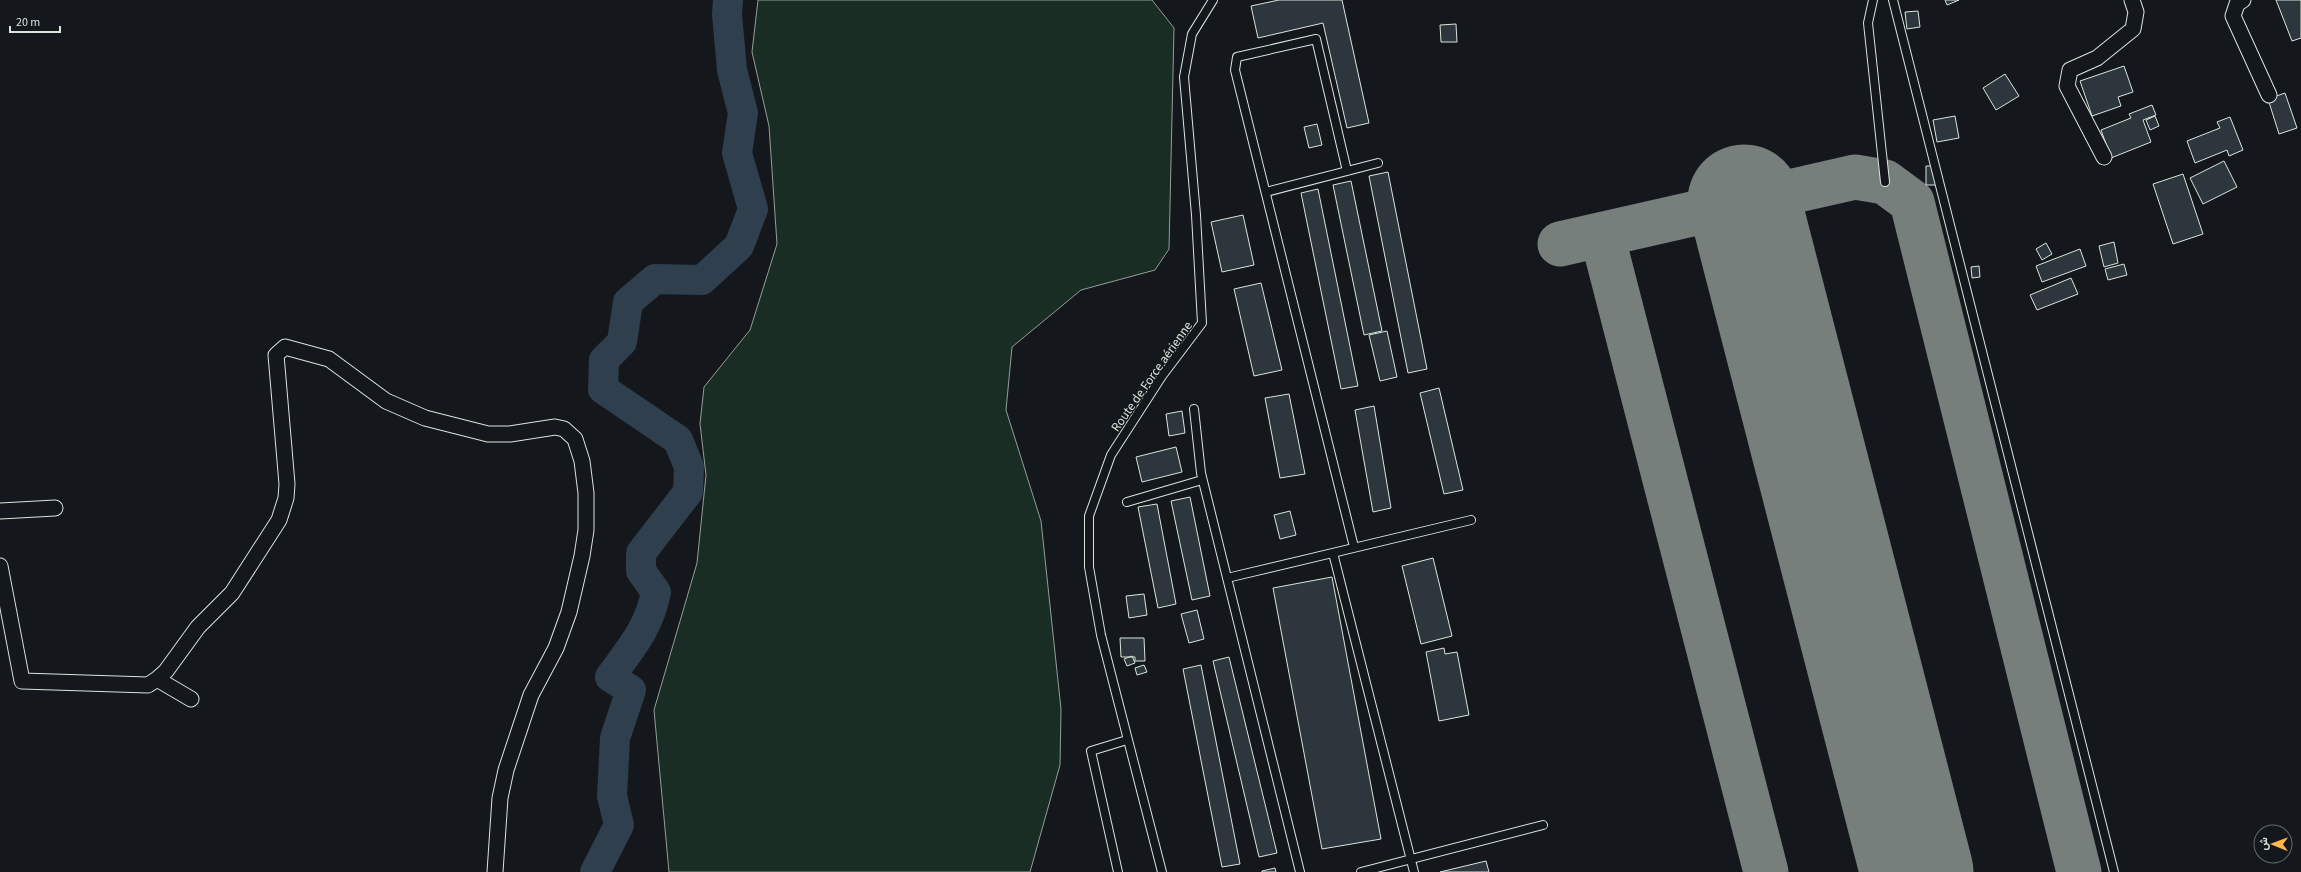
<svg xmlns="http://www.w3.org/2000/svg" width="2301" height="872" font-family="'Source Sans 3',Vazirmatn,sans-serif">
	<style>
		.green { fill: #1a2d24; stroke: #939e99 }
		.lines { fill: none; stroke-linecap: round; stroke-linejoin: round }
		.river { stroke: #2f3f4d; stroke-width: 30 }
		.taxiway { stroke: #767f7c; stroke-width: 45 }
		.runway { stroke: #767f7c; stroke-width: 113 }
		.building { fill: #2c363c; stroke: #d8e6dc }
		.lane-casing { stroke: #d8e6dc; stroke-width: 10 }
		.street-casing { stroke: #d8e6dc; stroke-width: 17 }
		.lane { stroke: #14181c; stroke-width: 8 }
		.street { stroke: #14181c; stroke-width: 15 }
		.labels { text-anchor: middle; stroke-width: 3; stroke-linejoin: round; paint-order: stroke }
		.street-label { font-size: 13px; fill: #d8e6dc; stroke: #14181c }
	</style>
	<rect width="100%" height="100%" fill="#14181c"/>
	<!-- green -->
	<path class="green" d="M 758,0 L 1152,0 L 1174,28 L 1169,249 L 1155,270 L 1081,290 L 1012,347 L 1006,410 L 1041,521 L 1061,709 L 1060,765 L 1030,872 L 669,872 L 654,710 L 697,563 L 706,475 L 700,424 L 704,387 L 750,330 L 777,244 L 769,126 L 752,52 Z"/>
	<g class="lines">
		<!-- river -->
		<path class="river" d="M 595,872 L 619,825 L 612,796 L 615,738 L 631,690 L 610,677 C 631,648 649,628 656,592 L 641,571 L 641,553 L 688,492 L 689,467 L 678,440 L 603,389 L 604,360 L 622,342 L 628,302 L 655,279 L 702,280 L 739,246 L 753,209 L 737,153 L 743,113 L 732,70 L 727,14 L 728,0"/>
		<!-- taxiway -->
		<path class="taxiway" d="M 1602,235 L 1766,872
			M 1560,244 L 1855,177 L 1885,182 L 1912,202 L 2079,872"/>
		<!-- runway -->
		<path class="runway" d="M 1744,201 L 1917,872"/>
	</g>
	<!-- building -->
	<path class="building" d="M 1279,0 L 1342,0 L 1369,123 L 1347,128 L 1323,23 L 1258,38 L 1251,6 Z
		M 1945,0 L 1959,0 L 1947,5 Z
		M 2276,0 L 2301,0 L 2301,38 L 2292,41 Z
		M 1918,11 L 1920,27 L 1907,29 L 1905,12 Z
		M 1456,24 L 1457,42 L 1441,42 L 1440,25 Z
		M 2124,66 L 2133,92 L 2118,97 L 2121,106 L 2092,116 L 2080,81 Z
		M 2005,74 L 2019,96 L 1996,110 L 1983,88 Z
		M 2285,93 L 2297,128 L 2279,134 L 2268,99 Z
		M 2152,105 L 2156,115 L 2143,120 L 2151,142 L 2111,158 L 2101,130 L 2131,118 L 2129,114 Z
		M 1955,116 L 1959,138 L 1937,142 L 1933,120 Z
		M 2155,116 L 2159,126 L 2150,130 L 2146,120 Z
		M 2230,117 L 2243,150 L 2229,156 L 2227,150 L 2195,163 L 2187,141 L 2220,128 L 2217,122 Z
		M 1317,124 L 1322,145 L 1309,148 L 1304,127 Z
		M 2224,161 L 2237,187 L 2203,204 L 2190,178 Z
		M 1926,166 L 1938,166 L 1938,185 L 1926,185 Z
		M 1388,172 L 1427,369 L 1408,373 L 1369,176 Z
		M 2183,174 L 2203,234 L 2173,244 L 2153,184 Z
		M 1351,181 L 1382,331 L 1364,335 L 1333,185 Z
		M 1318,189 L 1358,386 L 1341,389 L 1301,193 Z
		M 1243,215 L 1254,265 L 1222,272 L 1211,222 Z
		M 2114,242 L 2118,263 L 2104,267 L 2099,246 Z
		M 2046,243 L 2052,254 L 2042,260 L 2036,249 Z
		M 2080,249 L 2086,266 L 2042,282 L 2036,266 Z
		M 2124,264 L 2127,275 L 2108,280 L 2105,269 Z
		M 1979,266 L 1980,277 L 1972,278 L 1971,267 Z
		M 2071,278 L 2078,294 L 2037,310 L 2030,295 Z
		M 1261,283 L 1282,370 L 1254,376 L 1234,289 Z
		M 1387,331 L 1397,377 L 1380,381 L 1369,335 Z
		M 1439,388 L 1463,490 L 1444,494 L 1420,393 Z
		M 1289,394 L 1305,474 L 1280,478 L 1265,398 Z
		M 1374,406 L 1391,508 L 1373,512 L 1355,410 Z
		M 1182,411 L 1185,433 L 1169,436 L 1166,414 Z
		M 1176,447 L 1182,472 L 1142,482 L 1136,457 Z
		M 1190,497 L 1210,596 L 1192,600 L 1171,501 Z
		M 1157,504 L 1176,604 L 1158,608 L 1138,507 Z
		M 1290,511 L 1296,535 L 1280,539 L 1274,515 Z
		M 1433,558 L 1452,636 L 1421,644 L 1402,566 Z
		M 1332,577 L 1381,839 L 1322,849 L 1273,588 Z
		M 1144,594 L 1147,615 L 1129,618 L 1126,596 Z
		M 1197,610 L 1204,639 L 1189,643 L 1181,614 Z
		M 1120,638 L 1144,638 L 1145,661 L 1135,661 L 1135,657 L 1121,657 Z
		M 1444,648 L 1445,654 L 1457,652 L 1469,715 L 1439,721 L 1426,652 Z
		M 1132,656 L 1135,663 L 1127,666 L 1124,659 Z
		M 1229,657 L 1277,853 L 1259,857 L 1213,661 Z
		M 1144,665 L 1147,672 L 1137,675 L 1135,668 Z
		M 1201,665 L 1240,864 L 1222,867 L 1183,669 Z
		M 1486,861 L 1489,872 L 1440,872 Z
		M 1275,868 L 1276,872 L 1262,872 L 1262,871 Z"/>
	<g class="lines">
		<!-- lane casing -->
		<g class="lane-casing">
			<path id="lane" d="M 1873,0 L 1868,23 L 1885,182
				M 1893,0 L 2114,872
				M 1347,171 L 1316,39 L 1237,57 L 1235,70 L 1354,547
				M 1266,192 L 1378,163
				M 1194,409 L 1201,473 L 1300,872
				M 1127,502 L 1202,480
				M 1333,553 L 1414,872
				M 1227,578 L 1471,520
				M 1118,872 L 1091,751 L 1127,740
				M 1162,872 L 1101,635 L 1089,567 L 1089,516 L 1111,455 L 1162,376 L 1202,323 L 1196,215 L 1184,77 L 1192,34 L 1213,0
				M 1361,872 L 1543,825"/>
		</g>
		<!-- street casing -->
		<g class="street-casing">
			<path id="street" d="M 2243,0 L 2237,4 L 2233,16 L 2269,95
				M 2104,157 L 2067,86 L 2070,70 L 2097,58 L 2133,29 L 2136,12 L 2132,0
				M 0,511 L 55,508
				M 0,566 L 22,681 L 148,685 L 157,679 L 166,671 L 198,627 L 232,593 L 279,520 L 286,498 L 287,484 L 276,355 L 285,347 L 329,359 L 386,401 L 425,418 L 488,434 L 510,434 L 555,427 L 564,429 L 575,439 L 582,461 L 586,493 L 586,530 L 582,556 L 569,612 L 556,648 L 531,695 L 506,770 L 500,798 L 495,872
				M 157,679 L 191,699"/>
		</g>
		<!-- lane -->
		<use href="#lane" class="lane"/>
		<!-- street -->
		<use href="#street" class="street"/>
	</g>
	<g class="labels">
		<!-- street labels -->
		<g class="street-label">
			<text transform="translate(1151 376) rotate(-55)" y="5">Route de Force aérienne</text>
		</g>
	</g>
	<!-- north arrow -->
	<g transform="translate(2273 844) rotate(271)"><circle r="19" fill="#14181c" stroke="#626a69"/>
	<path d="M0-3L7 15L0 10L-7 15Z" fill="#ffb74d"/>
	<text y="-6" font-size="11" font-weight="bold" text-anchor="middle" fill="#d8e6dc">ش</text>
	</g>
	<!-- scale -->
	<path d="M10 26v6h50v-6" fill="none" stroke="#d8e6dc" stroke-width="2"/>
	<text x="16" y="26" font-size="12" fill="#d8e6dc" stroke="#14181c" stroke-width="3" paint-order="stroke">20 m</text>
</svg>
